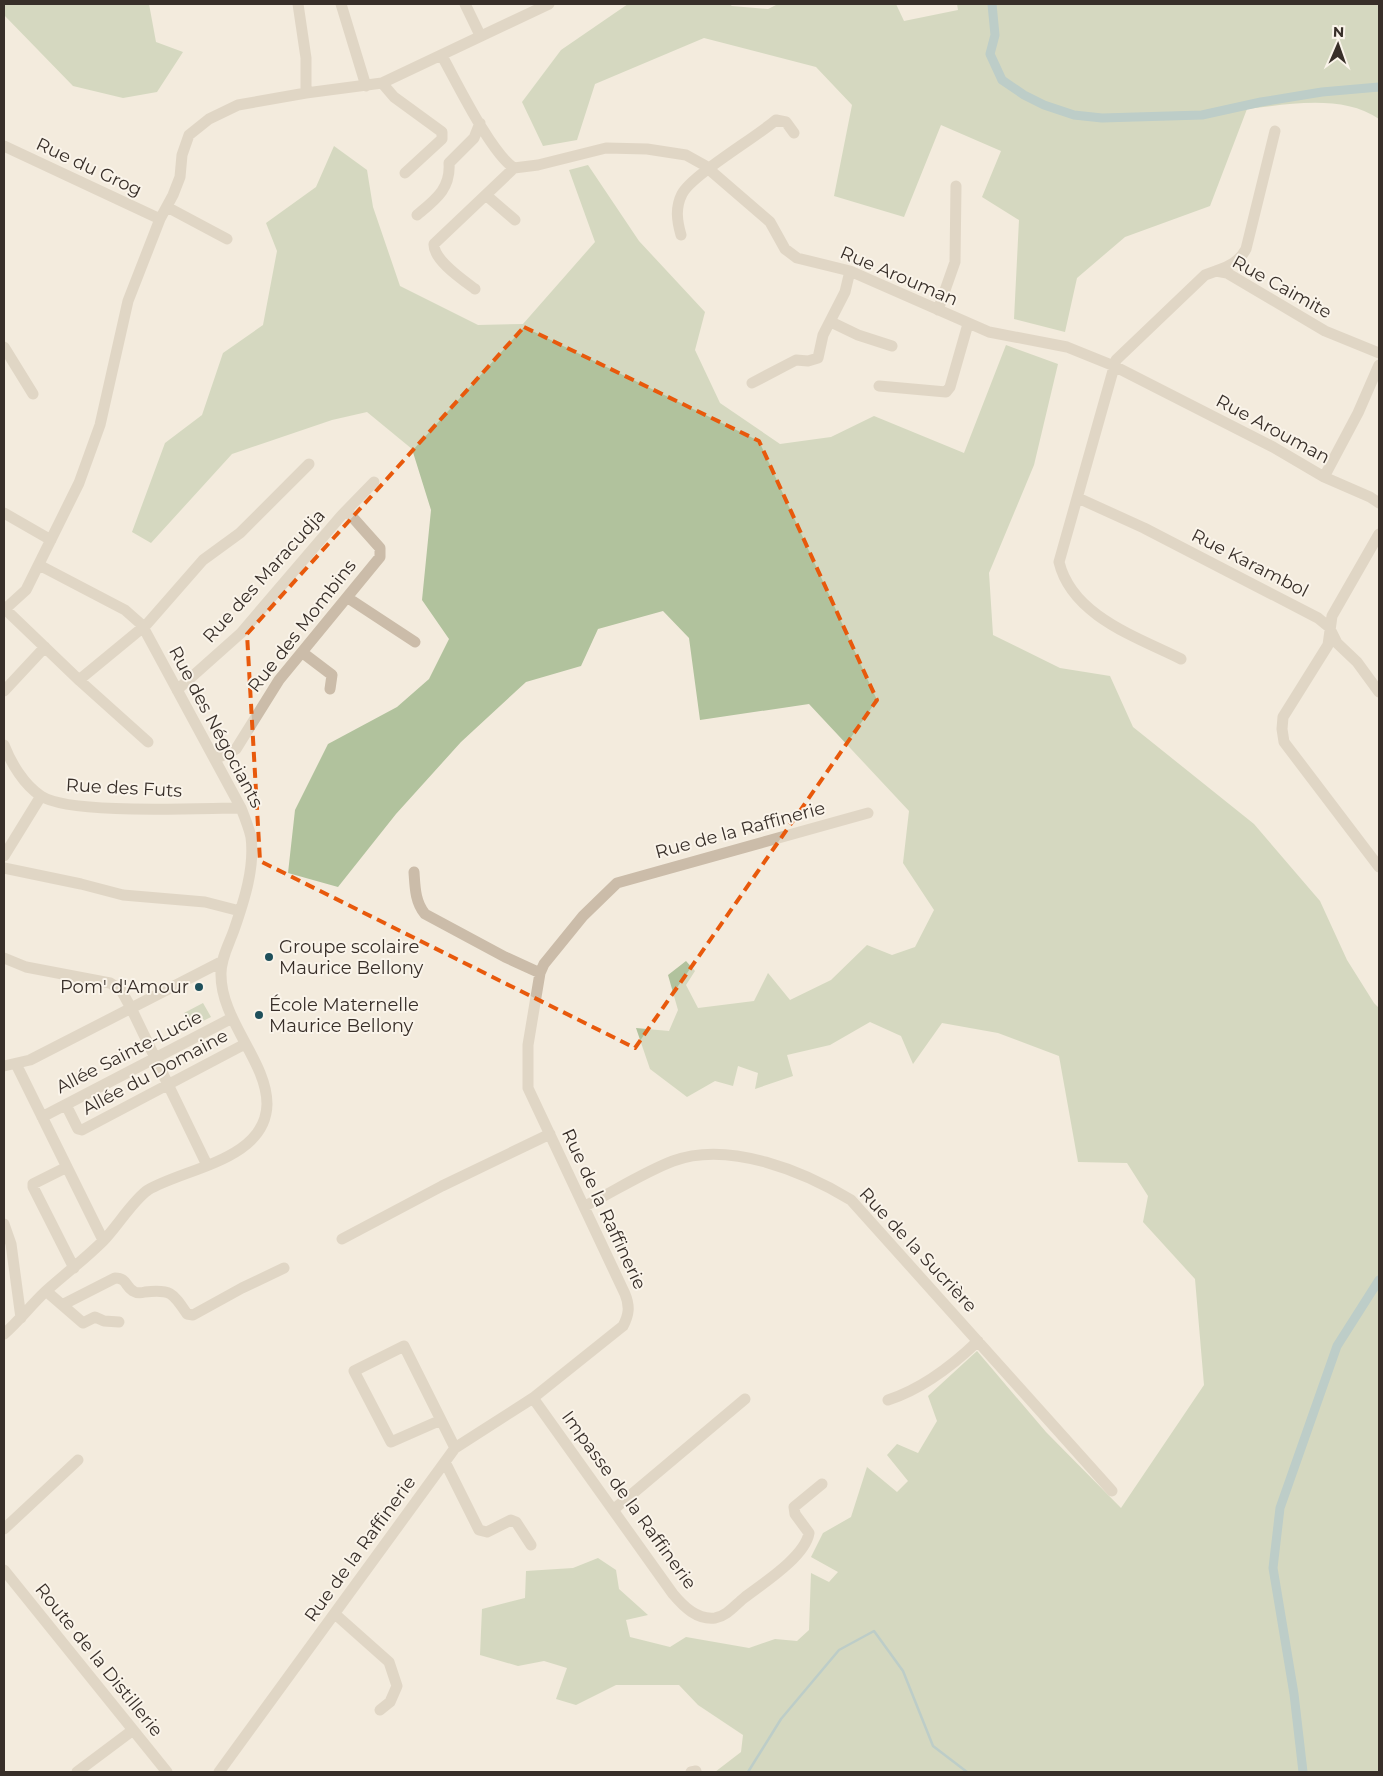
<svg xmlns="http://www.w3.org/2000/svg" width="1383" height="1776" font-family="Montserrat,sans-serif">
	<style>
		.green { fill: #b1c29d }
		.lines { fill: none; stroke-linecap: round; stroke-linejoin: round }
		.stream { stroke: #7ca8b0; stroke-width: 2.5 }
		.canal { stroke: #7ca8b0; stroke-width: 9 }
		.minor { stroke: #cbbca9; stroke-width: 11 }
		.marked { fill: none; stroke: #e8590c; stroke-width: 4; stroke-dasharray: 10 6; stroke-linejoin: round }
		.poi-dot { fill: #1e4f5a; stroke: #faf4ea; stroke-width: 2 }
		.labels { text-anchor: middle; stroke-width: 4; stroke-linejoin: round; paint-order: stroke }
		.street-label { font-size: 18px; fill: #382f29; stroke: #faf4ea }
		.poi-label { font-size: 18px; fill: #382f29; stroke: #faf4ea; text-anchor: start }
	</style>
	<rect width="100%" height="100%" fill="#f3ebdd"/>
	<!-- green -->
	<path class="green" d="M 4,4 L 149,4 L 156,42 L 183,52 L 157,92 L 123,98 L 73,86 L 4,15 Z
		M 628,4 L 729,4 L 732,6 L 768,9 L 778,4 L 896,4 L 904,21 L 958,10 L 957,4 L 1379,4 L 1379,119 C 1343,94 1289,104 1247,109 L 1210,206 L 1125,237 L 1077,278 L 1065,332 L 1014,319 L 1019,220 L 982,197 L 1001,151 L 941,125 L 904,217 L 834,196 L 852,105 L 816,67 L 704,38 L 595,84 L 577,140 L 543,146 L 522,102 L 561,50 Z
		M 334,146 L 367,170 L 373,207 L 400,286 L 478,325 L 523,324 L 595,242 L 569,170 L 588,165 L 639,241 L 705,312 L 695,350 L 720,403 L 780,444 L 831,437 L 874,416 L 964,453 L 1006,345 L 1058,364 L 1034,465 L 989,573 L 993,635 L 1060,668 L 1110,676 L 1133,727 L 1254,824 L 1320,901 L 1347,960 L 1374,1003 L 1379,1008 L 1379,1772 L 715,1772 L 741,1752 L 743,1735 L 698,1705 L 679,1685 L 616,1685 L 576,1705 L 556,1699 L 567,1668 L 544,1661 L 518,1666 L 480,1655 L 482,1609 L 525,1598 L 526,1571 L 573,1568 L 598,1558 L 616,1570 L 619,1589 L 648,1615 L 626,1620 L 630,1637 L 670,1647 L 686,1637 L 749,1648 L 775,1639 L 797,1641 L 809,1630 L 811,1573 L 829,1582 L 838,1572 L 811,1557 L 823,1533 L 851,1517 L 867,1467 L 897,1492 L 908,1481 L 887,1455 L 897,1444 L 918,1453 L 937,1421 L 928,1396 L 977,1351 L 1046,1432 L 1121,1508 L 1204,1385 L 1195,1279 L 1143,1222 L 1148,1196 L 1127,1163 L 1078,1162 L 1059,1056 L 998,1033 L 942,1023 L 913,1064 L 901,1036 L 870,1022 L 830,1045 L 787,1055 L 793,1076 L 755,1089 L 758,1073 L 738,1066 L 733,1086 L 715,1081 L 687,1097 L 650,1069 L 636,1028 L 669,1031 L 678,1010 L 668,975 L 686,961 L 695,971 L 686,985 L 698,1008 L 754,1001 L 768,973 L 790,1000 L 831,980 L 867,945 L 892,955 L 915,947 L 934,910 L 903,863 L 909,811 L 809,704 L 700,720 L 689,638 L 663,611 L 598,629 L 581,666 L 526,682 L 461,742 L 396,814 L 338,887 L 288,873 L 295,810 L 328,744 L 397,707 L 429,679 L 449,639 L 422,600 L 431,510 L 412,449 L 367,412 L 332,420 L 232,454 L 151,543 L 132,532 L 165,443 L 202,415 L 223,353 L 263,325 L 277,251 L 266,223 L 316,187 Z
		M 203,1003 L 211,1017 L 191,1027 L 184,1013 Z"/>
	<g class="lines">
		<!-- stream -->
		<path class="stream" d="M 748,1772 L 781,1719 L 839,1650 L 874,1631 L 903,1671 L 933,1746 L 967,1772"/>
		<!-- canal -->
		<path class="canal" d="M 992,4 L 995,35 L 990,54 L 1002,80 L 1024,95 L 1044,105 L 1074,115 L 1102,118 L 1202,115 L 1261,102 L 1322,92 L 1379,87
			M 1303,1772 L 1294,1694 L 1273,1568 L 1280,1508 L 1337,1346 L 1379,1280"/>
		<!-- minor -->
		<path class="minor" d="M 298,4 L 306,58 L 306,93
			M 341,4 L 366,86
			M 465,4 L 480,35
			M 442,56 C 457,83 491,153 514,168 L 538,165 L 606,148 L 647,149 L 686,155 L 704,165 L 770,222 L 785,249 L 797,258 L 850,271 L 989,332 L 1067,347 L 1114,366 L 1273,447 L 1324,477 L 1370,497 L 1379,503
			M 382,83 L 394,97 L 442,132 L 442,139 L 405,173
			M 4,146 L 160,219
			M 487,196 L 515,220
			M 167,207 L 227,239
			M 417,215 C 435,200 451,189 449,163 L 474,138 L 480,123
			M 681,235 C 677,221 675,208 682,194 C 692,175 755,138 776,120 L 786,122 L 794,133
			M 1216,271 C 1229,266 1239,262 1246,249 L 1275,131
			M 475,289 C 463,280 433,260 434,244 L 514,168
			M 938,310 L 955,262 L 956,186
			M 831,322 L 858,335 L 892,346
			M 4,347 L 33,394
			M 752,383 L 796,360 L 808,361 L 818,358 L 823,335 L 845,292 L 850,271
			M 879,386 L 946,392 L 950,387 L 968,324
			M 1324,477 L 1358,413 L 1379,365
			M 1078,498 L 1144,528 L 1318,618 L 1329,627 L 1337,643 L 1357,662 L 1379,692
			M 4,513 L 51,540
			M 1379,534 L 1332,616 L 1328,645 L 1283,717 L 1282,729 L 1284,742 L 1379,867
			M 348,598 L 415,642
			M 5,609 L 80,681 L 148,742
			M 4,610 L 26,590 L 79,483 L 100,425 L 128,301 L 160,219 L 173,195 L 180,177 L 182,155 L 189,135 L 209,119 L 238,105 L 306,93 L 382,83 L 549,4
			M 303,653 L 332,675 L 330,689
			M 1181,659 C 1137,637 1072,616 1059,562 L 1116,360 L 1205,275 L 1216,271 L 1227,273 L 1325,331 L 1379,353
			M 79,680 L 147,624 L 203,560 L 240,533 L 309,464
			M 177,690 L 241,633 L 341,516 L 374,482
			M 4,691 L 45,647
			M 4,745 C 11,763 24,785 41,796 C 70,815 201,808 241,808
			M 215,759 L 236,749 L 279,680 L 380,557 L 380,548 L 347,511
			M 4,856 L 41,796
			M 4,868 L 81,884 L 123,895 L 205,902 L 240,911
			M 414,872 C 415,887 415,902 425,914 L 505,957 L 540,973
			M 4,958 L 26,967 L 110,983 L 121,990 L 131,1008 L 207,1165
			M 16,1064 L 103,1240
			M 4,1066 L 30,1060 L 221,962
			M 66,1105 L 78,1129 L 82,1130 L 245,1044
			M 42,1117 L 232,1018
			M 67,1167 L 33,1184 L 33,1187 L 74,1268
			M 585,1206 C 613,1192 644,1172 673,1161 C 729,1140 805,1172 851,1200 L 1112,1491
			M 4,1224 L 11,1244 L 21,1318
			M 342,1239 L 442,1186 L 550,1134
			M 46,1291 L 83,1323 L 95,1317 L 104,1321 L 119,1322
			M 62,1305 L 115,1278 C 127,1278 125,1286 133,1291 C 136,1293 141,1293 145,1292 C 171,1289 173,1293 187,1314 L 193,1315 L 242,1288 L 284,1268
			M 4,1334 C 19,1321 31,1305 46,1291 C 65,1274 85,1259 103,1241 C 116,1228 134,1199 148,1190 C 185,1168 266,1160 267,1104 C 267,1061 220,1020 221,973 C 221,958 229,944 234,930 C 244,901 255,868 251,837 C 249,828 245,818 241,808 L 142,625 L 125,610 L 39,565
			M 533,1398 L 673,1594 C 684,1607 697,1620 715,1618 C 727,1616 735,1605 744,1598 C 762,1584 805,1557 809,1533 L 795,1514 L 794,1507 L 822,1484
			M 888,1400 C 922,1389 952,1366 978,1341
			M 441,1420 L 391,1442 L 354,1371 L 404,1346 L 455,1448
			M 445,1462 L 479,1530 L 487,1532 L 511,1520 L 516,1522 L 531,1545
			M 613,1510 L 745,1399
			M 4,1529 L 78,1460
			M 4,1570 L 167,1772
			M 335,1614 L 389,1662 L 397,1686 L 390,1702 L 380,1710
			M 77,1772 L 133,1730
			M 219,1772 L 455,1448 L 533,1398 L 623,1326 C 629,1315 630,1306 625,1294 L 528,1088 L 528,1045 L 540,973 L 544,964 L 583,916 L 617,883 L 868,813
			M 691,1772 L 696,1771"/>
	</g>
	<!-- marked area -->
	<path d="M0 0H1383V1776H0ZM 524,327 L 759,441 L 877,700 L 635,1048 L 260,861 L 247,634 Z" fill="#f3ebdd" fill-opacity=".55" fill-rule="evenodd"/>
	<path class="marked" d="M 524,327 L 759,441 L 877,700 L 635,1048 L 260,861 L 247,634 Z"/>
	<!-- markers -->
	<g class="poi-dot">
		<circle cx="269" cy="957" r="5"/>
		<circle cx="199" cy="987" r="5"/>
		<circle cx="259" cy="1015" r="5"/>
	</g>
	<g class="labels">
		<!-- street labels -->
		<g class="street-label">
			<text transform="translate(89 167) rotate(25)" y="6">Rue du Grog</text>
			<text transform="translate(899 276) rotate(23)" y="6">Rue Arouman</text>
			<text transform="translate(1282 287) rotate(29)" y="6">Rue Caimite</text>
			<text transform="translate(1273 429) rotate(28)" y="6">Rue Arouman</text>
			<text transform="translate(1250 563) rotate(27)" y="6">Rue Karambol</text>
			<text transform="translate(264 576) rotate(-48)" y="6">Rue des Maracudja</text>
			<text transform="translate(302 626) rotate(-52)" y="6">Rue des Mombins</text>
			<text transform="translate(216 727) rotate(62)" y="6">Rue des Négociants</text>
			<text transform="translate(124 788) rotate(3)" y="6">Rue des Futs</text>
			<text transform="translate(740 830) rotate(-15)" y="6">Rue de la Raffinerie</text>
			<text transform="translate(129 1052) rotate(-27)" y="6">Allée Sainte-Lucie</text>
			<text transform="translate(155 1072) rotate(-28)" y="6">Allée du Domaine</text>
			<text transform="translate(604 1209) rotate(65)" y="6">Rue de la Raffinerie</text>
			<text transform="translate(918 1250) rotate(47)" y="6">Rue de la Sucrière</text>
			<text transform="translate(629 1500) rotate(54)" y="6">Impasse de la Raffinerie</text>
			<text transform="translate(360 1549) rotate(-54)" y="6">Rue de la Raffinerie</text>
			<text transform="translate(99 1660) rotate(51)" y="6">Route de la Distillerie</text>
		</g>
		<!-- poi labels -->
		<g class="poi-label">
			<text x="279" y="953">Groupe scolaire<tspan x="279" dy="21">Maurice Bellony</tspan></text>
			<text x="189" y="993" text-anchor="end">Pom' d'Amour</text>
			<text x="269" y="1011">École Maternelle<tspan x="269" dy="21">Maurice Bellony</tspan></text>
		</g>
	</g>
	<!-- border -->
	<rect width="1383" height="1776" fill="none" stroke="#382f29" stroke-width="10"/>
	<!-- north arrow -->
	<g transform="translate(1338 45) rotate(2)" stroke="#faf4ea" stroke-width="4" paint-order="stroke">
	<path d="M0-4L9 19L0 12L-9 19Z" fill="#382f29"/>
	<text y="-8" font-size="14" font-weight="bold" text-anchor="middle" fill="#382f29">N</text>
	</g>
</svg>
